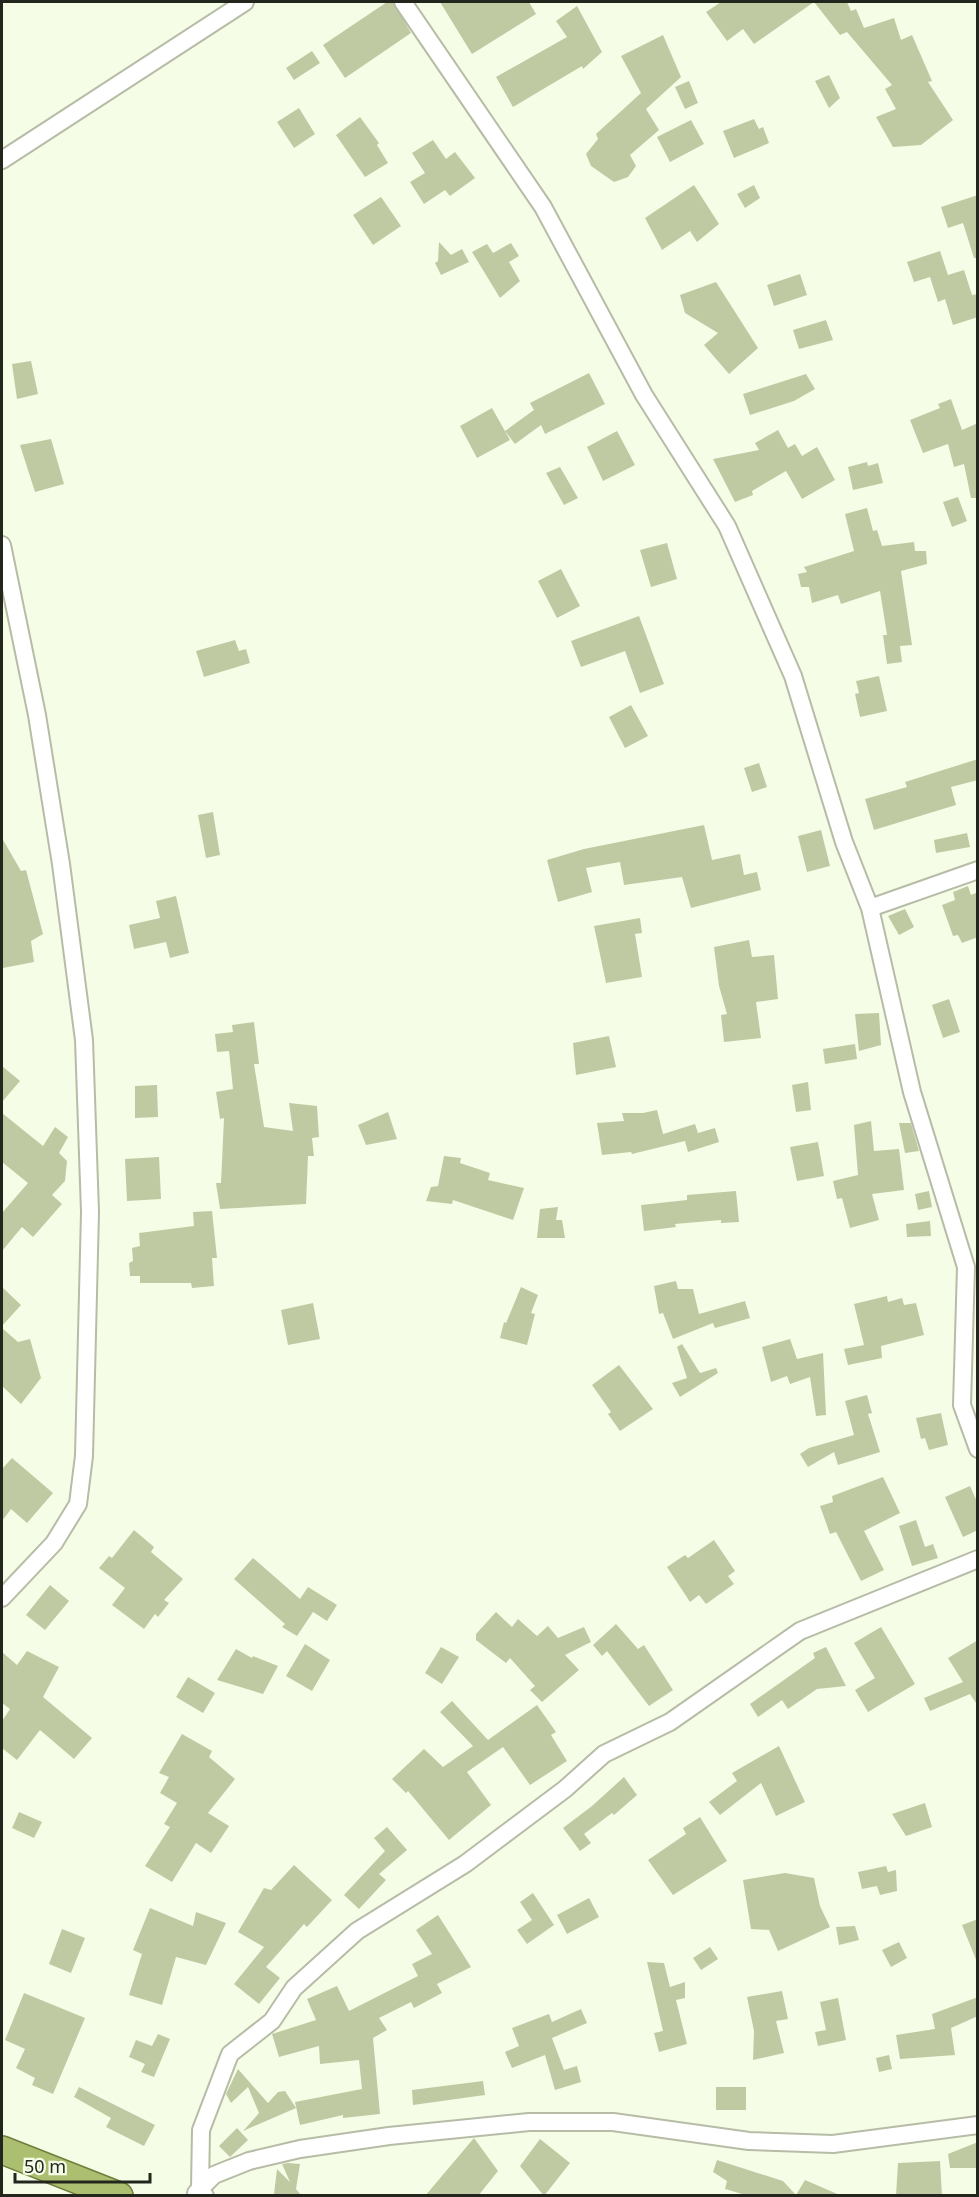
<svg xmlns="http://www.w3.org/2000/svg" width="979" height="2197" font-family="'Noto Sans',sans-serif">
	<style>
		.building { fill: #bfcaa3 }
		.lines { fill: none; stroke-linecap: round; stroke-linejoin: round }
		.minor-casing { stroke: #b6bca6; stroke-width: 20 }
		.trunk-casing { stroke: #6e7e3b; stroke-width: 30 }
		.minor { stroke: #fff; stroke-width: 16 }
		.trunk { stroke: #acbe6f; stroke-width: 27 }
	</style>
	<rect width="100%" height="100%" fill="#f6fde6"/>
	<!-- building -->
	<path class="building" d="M 387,2 L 393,2 L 411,33 L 345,78 L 323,45 Z
		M 440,2 L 529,2 L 536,14 L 472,54 Z
		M 721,2 L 847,2 L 851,11 L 856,9 L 864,28 L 894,18 L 901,40 L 912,35 L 932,81 L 928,82 L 953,120 L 921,145 L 893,147 L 876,117 L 896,109 L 885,89 L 892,85 L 847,32 L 840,35 L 814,2 L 754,44 L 743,29 L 727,41 L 706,12 Z
		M 577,6 L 602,52 L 583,69 L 582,66 L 513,107 L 496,77 L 567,37 L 556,21 Z
		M 663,35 L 681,77 L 646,109 L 659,130 L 630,155 L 636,166 L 628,177 L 614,182 L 591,166 L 586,154 L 598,139 L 596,134 L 641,93 L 621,56 Z
		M 312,51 L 320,63 L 294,80 L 286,68 Z
		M 829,75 L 840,98 L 829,108 L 815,81 Z
		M 689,81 L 698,103 L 685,109 L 675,87 Z
		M 299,108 L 315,134 L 294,148 L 277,122 Z
		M 360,117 L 379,143 L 377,145 L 388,163 L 365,177 L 336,135 Z
		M 754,119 L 759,129 L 763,127 L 769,143 L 734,158 L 723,131 Z
		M 691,120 L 704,144 L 670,162 L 657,137 Z
		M 433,140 L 446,159 L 455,152 L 475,178 L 450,196 L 445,190 L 424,204 L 410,182 L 425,173 L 412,153 Z
		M 694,185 L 719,224 L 697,242 L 690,231 L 662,250 L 645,218 Z
		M 754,185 L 760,198 L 745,208 L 737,194 Z
		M 978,195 L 978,258 L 974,258 L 963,223 L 948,228 L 941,207 Z
		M 381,197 L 401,226 L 373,245 L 353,215 Z
		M 439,242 L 451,255 L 462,249 L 469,262 L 441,275 L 435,263 L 438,261 Z
		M 511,243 L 519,256 L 509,262 L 520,281 L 500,298 L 472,252 L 487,244 L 493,253 Z
		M 940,251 L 948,275 L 964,270 L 972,295 L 978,294 L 978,317 L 953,325 L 945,299 L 938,302 L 930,277 L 914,282 L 907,262 Z
		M 800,274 L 807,295 L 774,306 L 767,285 Z
		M 716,282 L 758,348 L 729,374 L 704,345 L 718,333 L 685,313 L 680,295 Z
		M 826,320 L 833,340 L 799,349 L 793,330 Z
		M 31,361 L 38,394 L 17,399 L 12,364 Z
		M 589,373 L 605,404 L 545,434 L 541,425 L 515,444 L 505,431 L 534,410 L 530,403 Z
		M 806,374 L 815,389 L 794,401 L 750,415 L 743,394 Z
		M 951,399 L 962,430 L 978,423 L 978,498 L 971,498 L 964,464 L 954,467 L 948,444 L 923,453 L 910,420 L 940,408 L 938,404 Z
		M 492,408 L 510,440 L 477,458 L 460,426 Z
		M 778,430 L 788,448 L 795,444 L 802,456 L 817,447 L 835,480 L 802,499 L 786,471 L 752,491 L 753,495 L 735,502 L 713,459 L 759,450 L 755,443 Z
		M 617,431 L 635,465 L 603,481 L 587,447 Z
		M 51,439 L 64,484 L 35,492 L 20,445 Z
		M 867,462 L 868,466 L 878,463 L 883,483 L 853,490 L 848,467 Z
		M 560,467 L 578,498 L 564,505 L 546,473 Z
		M 958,497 L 967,521 L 952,527 L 943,502 Z
		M 867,508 L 873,531 L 877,530 L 882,546 L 914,542 L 915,551 L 926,551 L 927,564 L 901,571 L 912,645 L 900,646 L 902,662 L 887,664 L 883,635 L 887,635 L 880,591 L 841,604 L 838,595 L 812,603 L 809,587 L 801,587 L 798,574 L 807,572 L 804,567 L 854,551 L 845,514 Z
		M 667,543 L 677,579 L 651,587 L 640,550 Z
		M 561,569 L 580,606 L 557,618 L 538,581 Z
		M 639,616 L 664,684 L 640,693 L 625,651 L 581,667 L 571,641 Z
		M 235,640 L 239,651 L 246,649 L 250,663 L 204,677 L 196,651 Z
		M 879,676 L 887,711 L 860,717 L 855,694 L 859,693 L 856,681 Z
		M 631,705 L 648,736 L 625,748 L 609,717 Z
		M 978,759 L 978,780 L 951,787 L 956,805 L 874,830 L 865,799 L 907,787 L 905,782 Z
		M 759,763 L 767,787 L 752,792 L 744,768 Z
		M 213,812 L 220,855 L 206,858 L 198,815 Z
		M 704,825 L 712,860 L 740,854 L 744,875 L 757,872 L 761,890 L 691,908 L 682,877 L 624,885 L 620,862 L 586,868 L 592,892 L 558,902 L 547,860 L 584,849 Z
		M 821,830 L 830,866 L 807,872 L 798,836 Z
		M 967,833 L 970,847 L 936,853 L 934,840 Z
		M 2,838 L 21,871 L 26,870 L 43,934 L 31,941 L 34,962 L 3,968 Z
		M 968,886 L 971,895 L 978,892 L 978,937 L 962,943 L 958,935 L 953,936 L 942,905 L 955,900 L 953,892 Z
		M 176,896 L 189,953 L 170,958 L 166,942 L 134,949 L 129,925 L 160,918 L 156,901 Z
		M 905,909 L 914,927 L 899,935 L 888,916 Z
		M 640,918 L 642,933 L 635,934 L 642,977 L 606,983 L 594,926 Z
		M 749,940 L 752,957 L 774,955 L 778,999 L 756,1002 L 761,1038 L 724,1042 L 721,1015 L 727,1014 L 719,986 L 714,947 Z
		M 949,999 L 960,1032 L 943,1038 L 932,1005 Z
		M 879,1013 L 881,1045 L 859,1051 L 855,1014 Z
		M 254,1022 L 259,1064 L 254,1064 L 264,1127 L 293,1131 L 289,1103 L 317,1106 L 319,1137 L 312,1138 L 314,1156 L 308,1156 L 306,1204 L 220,1209 L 216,1183 L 221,1183 L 224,1118 L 220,1119 L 216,1092 L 233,1089 L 229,1051 L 217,1052 L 215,1034 L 233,1032 L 232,1025 Z
		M 609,1036 L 616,1067 L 576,1075 L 573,1043 Z
		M 855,1044 L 857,1059 L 825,1064 L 823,1049 Z
		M 2,1066 L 20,1081 L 2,1102 Z
		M 808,1082 L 811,1110 L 796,1112 L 792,1085 Z
		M 157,1085 L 158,1117 L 135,1118 L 135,1086 Z
		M 657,1110 L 663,1134 L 695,1124 L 698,1133 L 715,1128 L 719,1142 L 688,1152 L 685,1141 L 632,1154 L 631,1152 L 602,1155 L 597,1123 L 624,1121 L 622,1113 L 643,1113 Z
		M 388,1112 L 397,1139 L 366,1145 L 358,1125 Z
		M 2,1113 L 43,1146 L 55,1127 L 68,1137 L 59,1153 L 67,1161 L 65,1181 L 52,1195 L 62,1204 L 33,1237 L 22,1227 L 2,1251 L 2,1213 L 28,1183 L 2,1162 Z
		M 871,1121 L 874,1151 L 899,1149 L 904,1190 L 872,1194 L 879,1220 L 850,1228 L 842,1198 L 837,1199 L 833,1181 L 858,1175 L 854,1125 Z
		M 899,1123 L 911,1123 L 919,1151 L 905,1153 Z
		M 818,1142 L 824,1176 L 797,1181 L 790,1147 Z
		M 444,1156 L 461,1158 L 460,1163 L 490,1173 L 488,1180 L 524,1188 L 513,1220 L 453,1200 L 452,1204 L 426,1201 L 431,1187 L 438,1186 Z
		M 159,1157 L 161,1199 L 127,1201 L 125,1159 Z
		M 736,1191 L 739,1222 L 721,1223 L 721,1220 L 675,1224 L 676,1227 L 644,1231 L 641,1205 L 687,1200 L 687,1195 Z
		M 929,1191 L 932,1207 L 918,1210 L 915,1194 Z
		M 558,1207 L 556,1220 L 562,1220 L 565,1238 L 537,1238 L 540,1209 Z
		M 212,1211 L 217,1258 L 212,1258 L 214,1286 L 192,1288 L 191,1283 L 140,1283 L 140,1276 L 130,1276 L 129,1263 L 133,1261 L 132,1248 L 140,1246 L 139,1233 L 194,1226 L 193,1212 Z
		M 930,1221 L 931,1236 L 907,1237 L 906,1224 Z
		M 676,1281 L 678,1289 L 693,1289 L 699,1314 L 745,1301 L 750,1318 L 715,1328 L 713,1323 L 673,1339 L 663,1313 L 659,1314 L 654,1286 Z
		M 2,1287 L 21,1305 L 2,1326 Z
		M 521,1287 L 538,1295 L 531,1313 L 535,1314 L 527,1345 L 500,1338 L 504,1322 L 506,1323 Z
		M 887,1296 L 888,1302 L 902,1298 L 904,1305 L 916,1303 L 924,1335 L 881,1346 L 882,1358 L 848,1365 L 844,1349 L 864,1345 L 854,1304 Z
		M 313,1303 L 320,1339 L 288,1345 L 281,1310 Z
		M 2,1328 L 18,1342 L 30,1339 L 41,1378 L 21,1404 L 2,1386 Z
		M 790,1339 L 797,1359 L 823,1353 L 826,1415 L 816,1416 L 810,1377 L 790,1384 L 787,1376 L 771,1382 L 762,1347 Z
		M 682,1344 L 700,1373 L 716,1368 L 718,1373 L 680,1397 L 672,1383 L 687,1378 L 677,1347 Z
		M 619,1365 L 653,1409 L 620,1431 L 608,1414 L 611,1412 L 592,1385 Z
		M 867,1395 L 872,1413 L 868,1414 L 880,1452 L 838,1465 L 834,1452 L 808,1467 L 800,1454 L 809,1448 L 854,1435 L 845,1401 Z
		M 941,1413 L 948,1445 L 929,1450 L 925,1438 L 921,1439 L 916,1418 Z
		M 12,1458 L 53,1493 L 27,1523 L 11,1509 L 2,1521 L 2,1469 Z
		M 883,1477 L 900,1513 L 864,1531 L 884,1570 L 861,1581 L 836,1532 L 830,1534 L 820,1506 L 833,1502 L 832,1496 Z
		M 970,1486 L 978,1504 L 978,1530 L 963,1537 L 945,1497 Z
		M 916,1520 L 925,1547 L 933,1544 L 938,1558 L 912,1566 L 899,1526 Z
		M 134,1530 L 154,1547 L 151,1552 L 183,1579 L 164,1600 L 169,1603 L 158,1617 L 155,1614 L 144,1629 L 112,1605 L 125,1588 L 99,1568 L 109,1556 L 112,1558 Z
		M 714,1540 L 735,1571 L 728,1576 L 734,1584 L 706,1604 L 699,1595 L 690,1602 L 667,1567 L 685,1555 L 688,1558 Z
		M 253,1558 L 300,1599 L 308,1587 L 337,1605 L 327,1621 L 313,1612 L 297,1636 L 282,1627 L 285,1624 L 234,1579 Z
		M 50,1585 L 69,1601 L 45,1630 L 26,1615 Z
		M 496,1612 L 512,1627 L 518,1619 L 537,1636 L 548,1626 L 558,1638 L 584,1627 L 591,1642 L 565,1655 L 579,1670 L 542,1702 L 530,1690 L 535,1686 L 510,1658 L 506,1663 L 476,1640 L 476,1634 Z
		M 616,1624 L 638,1649 L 644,1645 L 673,1690 L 649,1706 L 607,1651 L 602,1656 L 593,1645 Z
		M 881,1627 L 915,1684 L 868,1712 L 855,1690 L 875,1678 L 854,1643 Z
		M 978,1640 L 978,1706 L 970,1694 L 930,1711 L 924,1698 L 963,1682 L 948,1658 Z
		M 305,1644 L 330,1660 L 312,1691 L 286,1676 Z
		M 441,1647 L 459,1657 L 442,1684 L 425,1673 Z
		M 826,1647 L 846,1686 L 817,1689 L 788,1709 L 782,1700 L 758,1717 L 750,1704 L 815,1658 L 813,1653 Z
		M 236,1649 L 252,1658 L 253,1656 L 278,1666 L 263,1694 L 217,1680 Z
		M 27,1651 L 59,1667 L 43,1697 L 92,1738 L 74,1759 L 40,1730 L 17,1760 L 2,1748 L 2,1721 L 10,1709 L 2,1703 L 2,1652 L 17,1665 Z
		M 188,1677 L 215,1693 L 203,1713 L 176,1697 Z
		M 452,1701 L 488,1740 L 537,1705 L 556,1732 L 551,1735 L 567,1761 L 530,1785 L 503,1747 L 467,1772 L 491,1805 L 449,1840 L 408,1791 L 406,1793 L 392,1779 L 424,1749 L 443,1767 L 473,1746 L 440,1712 Z
		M 182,1734 L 212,1751 L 209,1757 L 235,1779 L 208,1813 L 229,1826 L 211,1853 L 196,1843 L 172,1882 L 145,1866 L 170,1827 L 164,1824 L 177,1803 L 160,1793 L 169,1777 L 159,1773 Z
		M 779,1746 L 805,1802 L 776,1816 L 761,1783 L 720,1815 L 709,1802 L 737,1781 L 732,1773 Z
		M 624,1777 L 637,1795 L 614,1815 L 612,1813 L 584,1834 L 591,1843 L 580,1851 L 563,1828 L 592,1806 Z
		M 925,1803 L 932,1827 L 906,1836 L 892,1814 Z
		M 19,1812 L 42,1822 L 34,1838 L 12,1828 Z
		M 700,1817 L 727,1861 L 673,1895 L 648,1860 L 686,1834 L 683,1828 Z
		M 387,1827 L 407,1850 L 379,1874 L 386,1880 L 359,1909 L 344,1895 L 385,1851 L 374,1838 Z
		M 294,1865 L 332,1900 L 307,1927 L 304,1924 L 266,1967 L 280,1978 L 259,2004 L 234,1984 L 264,1947 L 238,1932 L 264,1888 L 271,1890 Z
		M 886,1866 L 888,1872 L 896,1870 L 897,1891 L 880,1895 L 877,1886 L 862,1889 L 858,1872 Z
		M 785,1873 L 814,1878 L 820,1906 L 830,1927 L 778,1951 L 769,1930 L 751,1929 L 743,1880 Z
		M 533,1893 L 554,1925 L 527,1944 L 517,1930 L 532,1920 L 520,1902 Z
		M 589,1898 L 599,1917 L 567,1934 L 557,1915 Z
		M 150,1908 L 193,1926 L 196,1912 L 226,1923 L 206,1965 L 176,1957 L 162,2005 L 129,1995 L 142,1954 L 133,1950 Z
		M 438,1915 L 471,1967 L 437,1984 L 442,1993 L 414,2008 L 411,2002 L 379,2018 L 387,2030 L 373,2038 L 380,2114 L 343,2118 L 343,2115 L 300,2125 L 295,2102 L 362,2089 L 359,2060 L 320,2064 L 319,2046 L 279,2057 L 272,2034 L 316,2020 L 307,1999 L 337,1986 L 349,2011 L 418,1976 L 412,1964 L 432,1954 L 416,1930 Z
		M 978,1919 L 978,1962 L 977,1962 L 962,1925 Z
		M 855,1926 L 859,1940 L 839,1945 L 836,1927 Z
		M 62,1929 L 85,1938 L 71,1973 L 49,1964 Z
		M 899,1942 L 907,1958 L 891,1967 L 882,1950 Z
		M 710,1947 L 718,1959 L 701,1970 L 693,1958 Z
		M 647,1962 L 664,1963 L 670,1987 L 685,1982 L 685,1998 L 676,2000 L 687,2044 L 659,2052 L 654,2033 L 663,2031 Z
		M 782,1991 L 788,2019 L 776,2021 L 784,2053 L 753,2060 L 754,2031 L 747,1997 Z
		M 24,1993 L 85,2018 L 53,2094 L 32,2085 L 35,2078 L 16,2068 L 25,2049 L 5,2040 Z
		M 978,1997 L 978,2016 L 951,2028 L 955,2055 L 900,2059 L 896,2035 L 935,2029 L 932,2014 Z
		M 838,1998 L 846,2040 L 818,2046 L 815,2032 L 826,2030 L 820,2002 Z
		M 581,2009 L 587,2023 L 552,2038 L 564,2070 L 577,2066 L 581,2082 L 555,2090 L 545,2055 L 512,2068 L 505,2052 L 519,2046 L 512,2028 L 549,2014 L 552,2022 Z
		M 158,2034 L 170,2039 L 154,2077 L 141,2072 L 145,2064 L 129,2057 L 136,2040 L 152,2046 Z
		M 889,2055 L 892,2069 L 879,2072 L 876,2058 Z
		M 238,2069 L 268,2103 L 278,2092 L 285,2091 L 296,2108 L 243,2131 L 259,2113 L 248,2087 L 231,2103 L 226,2094 Z
		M 483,2081 L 485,2095 L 413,2105 L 412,2090 Z
		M 79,2087 L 155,2125 L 144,2146 L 106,2127 L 111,2118 L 74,2097 Z
		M 716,2087 L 746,2087 L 746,2110 L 716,2110 Z
		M 237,2128 L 248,2140 L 230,2157 L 219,2146 Z
		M 474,2138 L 498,2171 L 478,2196 L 425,2196 Z
		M 540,2139 L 570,2163 L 544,2196 L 520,2166 Z
		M 978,2142 L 978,2168 L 950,2168 L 948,2154 Z
		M 717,2160 L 783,2181 L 796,2195 L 805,2180 L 842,2196 L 749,2196 L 725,2189 L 727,2181 L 713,2172 Z
		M 940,2161 L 942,2196 L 896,2196 L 898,2163 Z
		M 288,2163 L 300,2164 L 296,2189 L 302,2196 L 274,2194 L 277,2169 L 290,2182 L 282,2164 Z"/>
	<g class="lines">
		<!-- minor casing -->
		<g class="minor-casing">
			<path id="minor" d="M 403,2 L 543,207 L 644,395 L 727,526 L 793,676 L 844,842 L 870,908 L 912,1092 L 966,1267 L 962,1405 L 978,1449
				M 2,160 L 245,2
				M 2,545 L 37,715 L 61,864 L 84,1040 L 90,1212 L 84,1456 L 78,1504 L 54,1543 L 2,1598
				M 870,908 L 978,870
				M 196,2193 L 214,2175 L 249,2161 L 300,2149 L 389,2136 L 529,2122 L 613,2122 L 749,2141 L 833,2144 L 978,2125
				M 205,2196 L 200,2188 L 201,2130 L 230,2054 L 272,2021 L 294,1988 L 357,1931 L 465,1864 L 565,1789 L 604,1754 L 670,1722 L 800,1631 L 978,1559"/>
		</g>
		<!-- trunk casing -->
		<g class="trunk-casing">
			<path id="trunk" d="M 2,2150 L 119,2196"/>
		</g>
		<!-- minor -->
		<use href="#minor" class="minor"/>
		<!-- trunk -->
		<use href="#trunk" class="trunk"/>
	</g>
	<!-- border -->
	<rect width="979" height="2197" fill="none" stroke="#23261d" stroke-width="6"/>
	<!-- scale -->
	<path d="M15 2173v9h135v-9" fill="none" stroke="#23261d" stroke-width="3"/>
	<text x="24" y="2173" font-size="18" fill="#23261d" stroke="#f6fde6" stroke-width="4.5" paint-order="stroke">50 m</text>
</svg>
